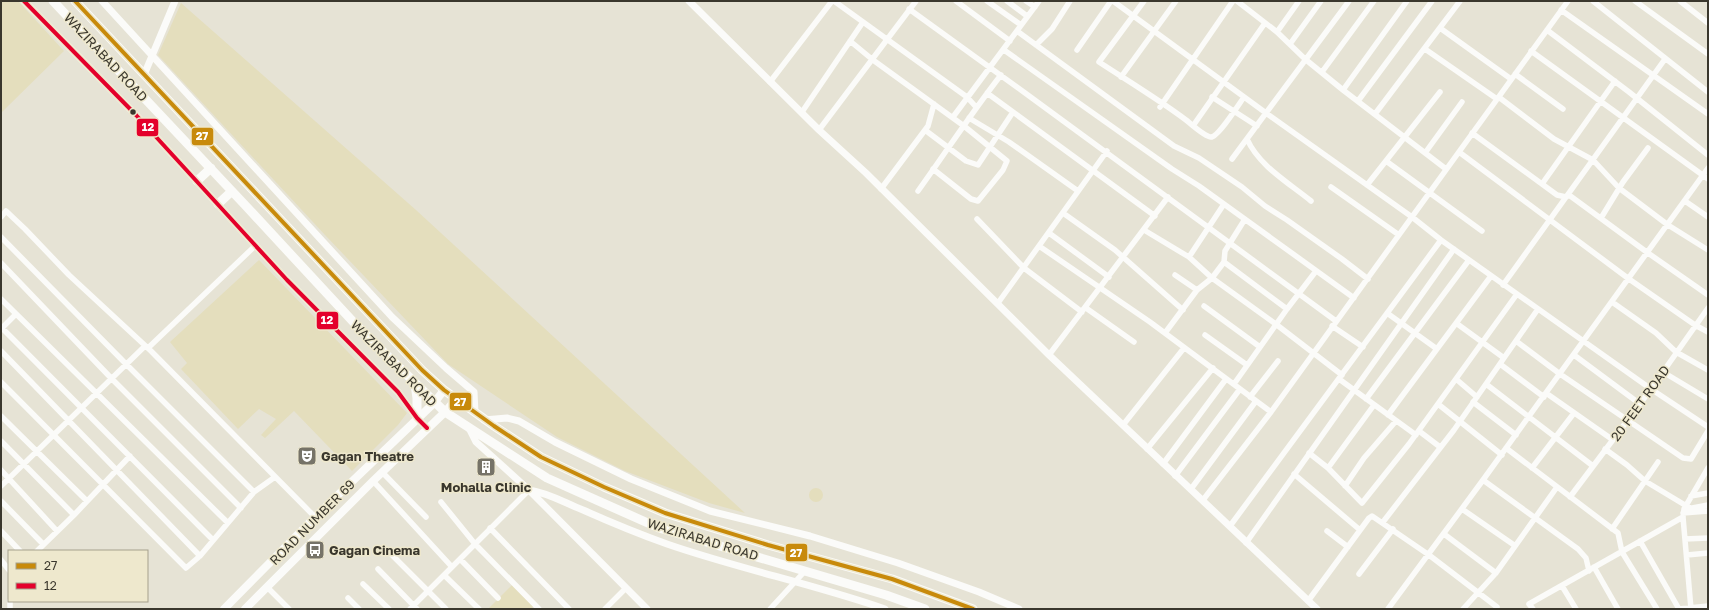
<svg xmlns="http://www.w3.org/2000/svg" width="1709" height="610" font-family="'Golos Text',sans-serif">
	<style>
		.green { fill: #e4debd }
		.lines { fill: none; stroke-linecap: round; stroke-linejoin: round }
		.minor { stroke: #fbfbf9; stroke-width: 5.5 }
		.tertiary { stroke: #fbfbf9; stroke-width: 7 }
		.secondary { stroke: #fbfbf9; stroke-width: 8 }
		.primary { stroke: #fbfbf9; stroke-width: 9 }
		.trunk { stroke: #fbfbf9; stroke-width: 9 }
		.bus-1-casing { stroke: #eee8cd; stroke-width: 7 }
		.bus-2-casing { stroke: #eee8cd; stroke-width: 7 }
		.bus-1 { stroke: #c88a0b; stroke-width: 4 }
		.bus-2 { stroke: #e4002b; stroke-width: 4 }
		.bus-dot { fill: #3a372d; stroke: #eee8cd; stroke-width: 1.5 }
		.labels { text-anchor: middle; stroke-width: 3; stroke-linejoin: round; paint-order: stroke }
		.street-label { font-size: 13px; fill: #3a372d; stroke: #eee8cd }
		.poi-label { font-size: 13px; font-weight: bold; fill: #3a372d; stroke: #eee8cd; text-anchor: start }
		.line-badge { stroke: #eee8cd; stroke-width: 1.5 }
		.badge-label { font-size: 11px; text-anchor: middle; font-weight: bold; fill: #fff }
	</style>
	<rect width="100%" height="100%" fill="#e6e3d5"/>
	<!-- green -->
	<path class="green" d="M 1,1 L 18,1 L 64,51 L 1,113 Z
		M 181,3 L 416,210 L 745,513 L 709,503 L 625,471 L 557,437 L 448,364 L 325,235 L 158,55 Z
		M 259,260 L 407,413 L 398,425 L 352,471 L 294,411 L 265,438 L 261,435 L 276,419 L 259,409 L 238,429 L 181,369 L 187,363 L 170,342 Z
		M809 495a7 7 0 1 1 14 0a7 7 0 1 1-14 0Z
		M 513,584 L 535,605 L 531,609 L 488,609 Z"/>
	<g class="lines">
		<!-- minor -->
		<path class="minor" d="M 834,1 L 967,97 L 976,107
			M 956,1 L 1010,41
			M 987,1 L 1021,25
			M 1007,1 L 1027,16
			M 1026,1 L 1035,7
			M 1113,1 L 1266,113 L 1412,217 L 1441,240 L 1651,389 L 1708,427
			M 1144,1 L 1099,62 C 1128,81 1158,99 1186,120 C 1191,124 1205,137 1211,137 C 1218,137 1239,104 1244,97
			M 1237,1 L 1277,32 L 1305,59 L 1343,90 L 1446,169
			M 1593,1 L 1708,92
			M 1635,1 L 1708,54
			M 1680,1 L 1708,23
			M 909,9 C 1052,112 1194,216 1336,321
			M 1561,10 L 1708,114
			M 1440,28 L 1511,79
			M 1547,30 L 1629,92 L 1708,155
			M 1017,31 L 1174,146 L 1199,158 L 1242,187 L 1265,206 L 1287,220 L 1342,259 L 1368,279
			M 1277,32 L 1299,1
			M 850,41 L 873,60 L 964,126 L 1007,161 L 1003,170 L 978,201 L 971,199 L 933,169
			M 1290,44 L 1321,1
			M 1036,45 L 1052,29 L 1070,1
			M 1425,49 L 1497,99 L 1500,98 L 1554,139 L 1593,160 L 1619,188 L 1668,225 L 1708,250
			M 1004,50 L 1172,169 L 1199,186 L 1354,298
			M 1077,50 L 1111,1
			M 1531,51 L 1708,179
			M 1322,72 L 1374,1
			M 1515,74 L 1563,109
			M 1121,77 L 1176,1
			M 770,82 L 832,1
			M 1343,90 L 1407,1
			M 987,93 L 1155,216
			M 1212,97 L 1257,126
			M 1358,101 L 1432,1
			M 1160,107 L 1233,1
			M 802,112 L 863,22
			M 1375,114 L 1460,1
			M 953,117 L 1039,1
			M 969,118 L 1009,142 L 1078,191
			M 1195,123 L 1265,23
			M 819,130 L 916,1
			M 925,130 L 966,161 L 978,165 L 1013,112
			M 1472,133 L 1557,195 L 1566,197 L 1569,195 L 1648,253 L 1708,295
			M 1247,139 C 1259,166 1289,183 1311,201
			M 1459,152 L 1629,279 L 1695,325 L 1708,332
			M 1425,153 L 1462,102
			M 1232,159 L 1349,1
			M 1386,161 L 1482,231
			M 1542,184 L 1615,81
			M 1367,185 L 1440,92
			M 1331,187 L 1399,235
			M 881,189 L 928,126 L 934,104
			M 918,191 C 946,152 972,112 1001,75
			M 1685,201 L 1708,217
			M 1063,213 L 1115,250 L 1183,310
			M 1,217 L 6,211 L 25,229 L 69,275 L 151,351 L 315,517
			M 1601,218 L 1623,182 L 1648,148
			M 977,219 L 1024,268 L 1082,312
			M 1144,230 L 1189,257 L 1212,278 L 1277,325 L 1342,375
			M 1049,233 L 1109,277
			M 1,237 L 126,364 L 254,492
			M 1039,246 L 1150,322 L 1271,412
			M 1189,257 L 1224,204
			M 1224,262 L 1287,309
			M 1,263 L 111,378 L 241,508
			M 1175,275 L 1197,290
			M 1503,285 L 1665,59
			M 1,299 L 227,522
			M 1612,302 L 1656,333 L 1676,352 L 1708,370
			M 998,303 L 1107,151
			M 1204,306 L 1260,347
			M 1086,308 L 1134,342
			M 1387,313 L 1437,349
			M 1456,323 L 1504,358
			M 1332,326 L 1363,347
			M 1,327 L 213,540
			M 1,329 L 16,314
			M 1165,333 L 1197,290 L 1212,278 L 1224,262 L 1225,251 L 1245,219
			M 1205,335 L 1247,365
			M 1516,341 L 1560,374 L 1683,458 L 1691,459 L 1708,431
			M 148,348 L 256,245
			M 1,351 L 200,556
			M 1049,355 L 1168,197
			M 1574,355 L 1640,404
			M 1500,364 L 1544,397
			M 1663,372 L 1708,399
			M 1339,379 L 1416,435
			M 1456,379 L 1477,397
			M 1,382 L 186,568 L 200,556 L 254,492 L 275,477
			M 1234,384 L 1287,309 L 1316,271
			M 1486,384 L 1593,466
			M 1546,393 L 1613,440
			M 1250,397 L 1278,361
			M 1366,399 L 1469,260
			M 1473,402 L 1516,435
			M 1438,404 L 1502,455
			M 1388,415 L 1491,276
			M 1,416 L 87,501
			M 1123,425 L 1184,348
			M 1419,431 L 1440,447
			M 1,441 L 74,515
			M 1506,448 L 1618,533 L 1622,552 L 1657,609
			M 1147,449 L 1213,368
			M 1605,449 L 1627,465 L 1645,481 L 1690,508
			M 1309,453 L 1328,468 L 1362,503 L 1409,444 L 1517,294
			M 1163,464 L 1226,379
			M 1328,468 L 1374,405
			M 1532,468 L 1574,413
			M 1,470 L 57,531
			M 382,472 L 426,517
			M 1294,474 L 1360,530
			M 1175,476 L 1240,389
			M 1483,480 L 1578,549 L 1586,558 L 1589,571
			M 373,481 L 452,567
			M 1,486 L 145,346
			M 1345,486 L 1364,458 L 1396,421
			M 1191,489 L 1256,401
			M 1691,496 L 1708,493
			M 1570,497 L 1651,389 L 1708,308
			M 1203,500 L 1271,412 L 1568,1
			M 1,501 L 43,544
			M 441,502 L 475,544 L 539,609
			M 1462,509 L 1514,545
			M 1687,509 L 1708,505
			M 1683,513 L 1708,511
			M 1383,522 L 1454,430 L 1538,309
			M 1230,526 L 1441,240
			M 490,528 L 569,609
			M 1612,529 L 1658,462
			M 1,531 L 20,551
			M 1327,531 L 1348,547
			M 1444,534 L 1496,573
			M 1685,539 L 1708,538
			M 1640,541 L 1679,609
			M 1246,543 L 1454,249
			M 37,551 L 74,515 L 130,456
			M 392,555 L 446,609
			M 1687,555 L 1708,553
			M 460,559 L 498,598
			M 1,560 L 9,570
			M 1594,567 L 1618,609
			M 378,569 L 417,609
			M 1359,574 L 1393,529
			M 444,575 L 479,609
			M 363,584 L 389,609
			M 1562,586 L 1576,609
			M 267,587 L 289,609
			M 348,598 L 359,609
			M 1308,601 L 1369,518 L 1372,516 L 1429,555 L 1497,607
			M 10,609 L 10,601
			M 410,609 L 529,490
			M 605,609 L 626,588
			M 770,609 L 805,571
			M 1388,609 L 1483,480 L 1708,168
			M 1463,609 L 1496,573 L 1557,487
			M 1533,609 L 1529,604 L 1683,517
			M 1679,609 L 1708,606
			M 1691,609 L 1683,517 L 1684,509 L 1708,468"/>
		<!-- tertiary -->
		<path class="tertiary" d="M 24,1 L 136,115 L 287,280 L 398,392 L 417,418 L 427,428
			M 102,1 L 392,317 L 446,368 L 474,392 L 475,413
			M 689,1 L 819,130 L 866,173 L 1049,355 L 1317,609
			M 144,75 L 175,1
			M 484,420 L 507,418 L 519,421 L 555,442 L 631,479 L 710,511 L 810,536 L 898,563 L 979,592 L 1019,609
			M 469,428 L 476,442 L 529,490 L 647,609
			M 529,490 C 549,493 565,503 583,510 C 610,522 639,534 667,544 C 739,569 814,584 885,609"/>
		<!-- secondary -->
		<path class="secondary" d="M 224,609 L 315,517 L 434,403 L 444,390
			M 245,609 L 373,481 L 445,412 L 456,399"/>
		<!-- primary -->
		<path class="primary" d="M 415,384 L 417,398 L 417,418"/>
		<!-- trunk -->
		<path class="trunk" d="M 53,1 L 245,205 L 358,327 L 445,412 L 547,478 L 659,528 L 886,595 L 925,609
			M 75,1 L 422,370 L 444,390 L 494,426 L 541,457 L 604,487 L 665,513 L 768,545 L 892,579 L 973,609
			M 197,181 L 211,168
			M 218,204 L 232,191"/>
		<!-- bus-1 casing -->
		<g class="bus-1-casing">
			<path id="bus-1" d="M 75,1 L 422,370 L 444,390 L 494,426 L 541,457 L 604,487 L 665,513 L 768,545 L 892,579 L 973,609"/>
		</g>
		<!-- bus-2 casing -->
		<g class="bus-2-casing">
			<path id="bus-2" d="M 24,1 L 136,115 L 287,280 L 398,392 L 417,418 L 427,428"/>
		</g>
		<!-- bus-1 -->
		<use href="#bus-1" class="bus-1"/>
		<!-- bus-2 -->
		<use href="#bus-2" class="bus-2"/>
	</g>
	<!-- icons -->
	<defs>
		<g id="theatre-square" transform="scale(1)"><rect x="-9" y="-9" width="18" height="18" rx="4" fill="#767368" stroke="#eee8cd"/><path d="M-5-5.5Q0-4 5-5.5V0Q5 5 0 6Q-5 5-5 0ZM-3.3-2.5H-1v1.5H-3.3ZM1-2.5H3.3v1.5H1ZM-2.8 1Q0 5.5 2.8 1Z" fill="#fff"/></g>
		<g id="building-square" transform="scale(1)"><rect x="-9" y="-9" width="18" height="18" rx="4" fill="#767368" stroke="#eee8cd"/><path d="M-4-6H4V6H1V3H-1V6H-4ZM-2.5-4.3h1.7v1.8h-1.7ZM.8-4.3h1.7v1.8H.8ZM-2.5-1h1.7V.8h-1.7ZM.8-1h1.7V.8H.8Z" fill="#fff"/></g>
		<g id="bus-square" transform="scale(1)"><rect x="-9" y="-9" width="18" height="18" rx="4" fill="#767368" stroke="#eee8cd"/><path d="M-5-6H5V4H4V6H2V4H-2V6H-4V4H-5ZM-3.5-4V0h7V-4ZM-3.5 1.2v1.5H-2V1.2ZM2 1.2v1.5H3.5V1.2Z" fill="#fff"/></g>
	</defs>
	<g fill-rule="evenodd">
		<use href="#theatre-square" x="307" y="456"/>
		<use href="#building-square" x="486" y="467"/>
		<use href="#bus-square" x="315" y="550"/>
	</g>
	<!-- markers -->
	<circle class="bus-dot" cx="133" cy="112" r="3.5"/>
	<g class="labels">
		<!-- street labels -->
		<g class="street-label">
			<text transform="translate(106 57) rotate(47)" y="5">WAZIRABAD ROAD</text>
			<text transform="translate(394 363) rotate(45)" y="5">WAZIRABAD ROAD</text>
			<text transform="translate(1640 403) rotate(-54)" y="5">20 FEET ROAD</text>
			<text transform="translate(312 522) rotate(-45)" y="5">ROAD NUMBER 69</text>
			<text transform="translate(703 539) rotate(17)" y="5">WAZIRABAD ROAD</text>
		</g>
		<!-- poi labels -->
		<g class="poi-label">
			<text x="321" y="461">Gagan Theatre</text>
			<text x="486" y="492" text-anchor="middle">Mohalla Clinic</text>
			<text x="329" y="555">Gagan Cinema</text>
		</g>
	</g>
	<g class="line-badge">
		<rect x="136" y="118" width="23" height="19" rx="4" fill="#e4002b"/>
		<rect x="191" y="127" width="23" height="19" rx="4" fill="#c88a0b"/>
		<rect x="316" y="311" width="23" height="19" rx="4" fill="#e4002b"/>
		<rect x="449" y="392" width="23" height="19" rx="4" fill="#c88a0b"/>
		<rect x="785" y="543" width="23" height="19" rx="4" fill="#c88a0b"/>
	</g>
	<g class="badge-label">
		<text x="148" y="131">12</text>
		<text x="202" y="140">27</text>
		<text x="327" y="324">12</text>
		<text x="460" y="406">27</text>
		<text x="796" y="557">27</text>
	</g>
	<!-- border -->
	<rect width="1709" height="610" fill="none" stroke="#3a372d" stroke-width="4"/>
	<!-- legend -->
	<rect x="8" y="550" width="140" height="52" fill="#eee8cd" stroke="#a6a18d"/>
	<rect x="16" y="563" width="20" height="6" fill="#c88a0b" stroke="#a6a18d"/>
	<text x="44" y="570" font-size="12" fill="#3a372d">27</text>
	<rect x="16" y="583" width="20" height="6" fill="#e4002b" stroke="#a6a18d"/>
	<text x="44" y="590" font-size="12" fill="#3a372d">12</text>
</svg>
